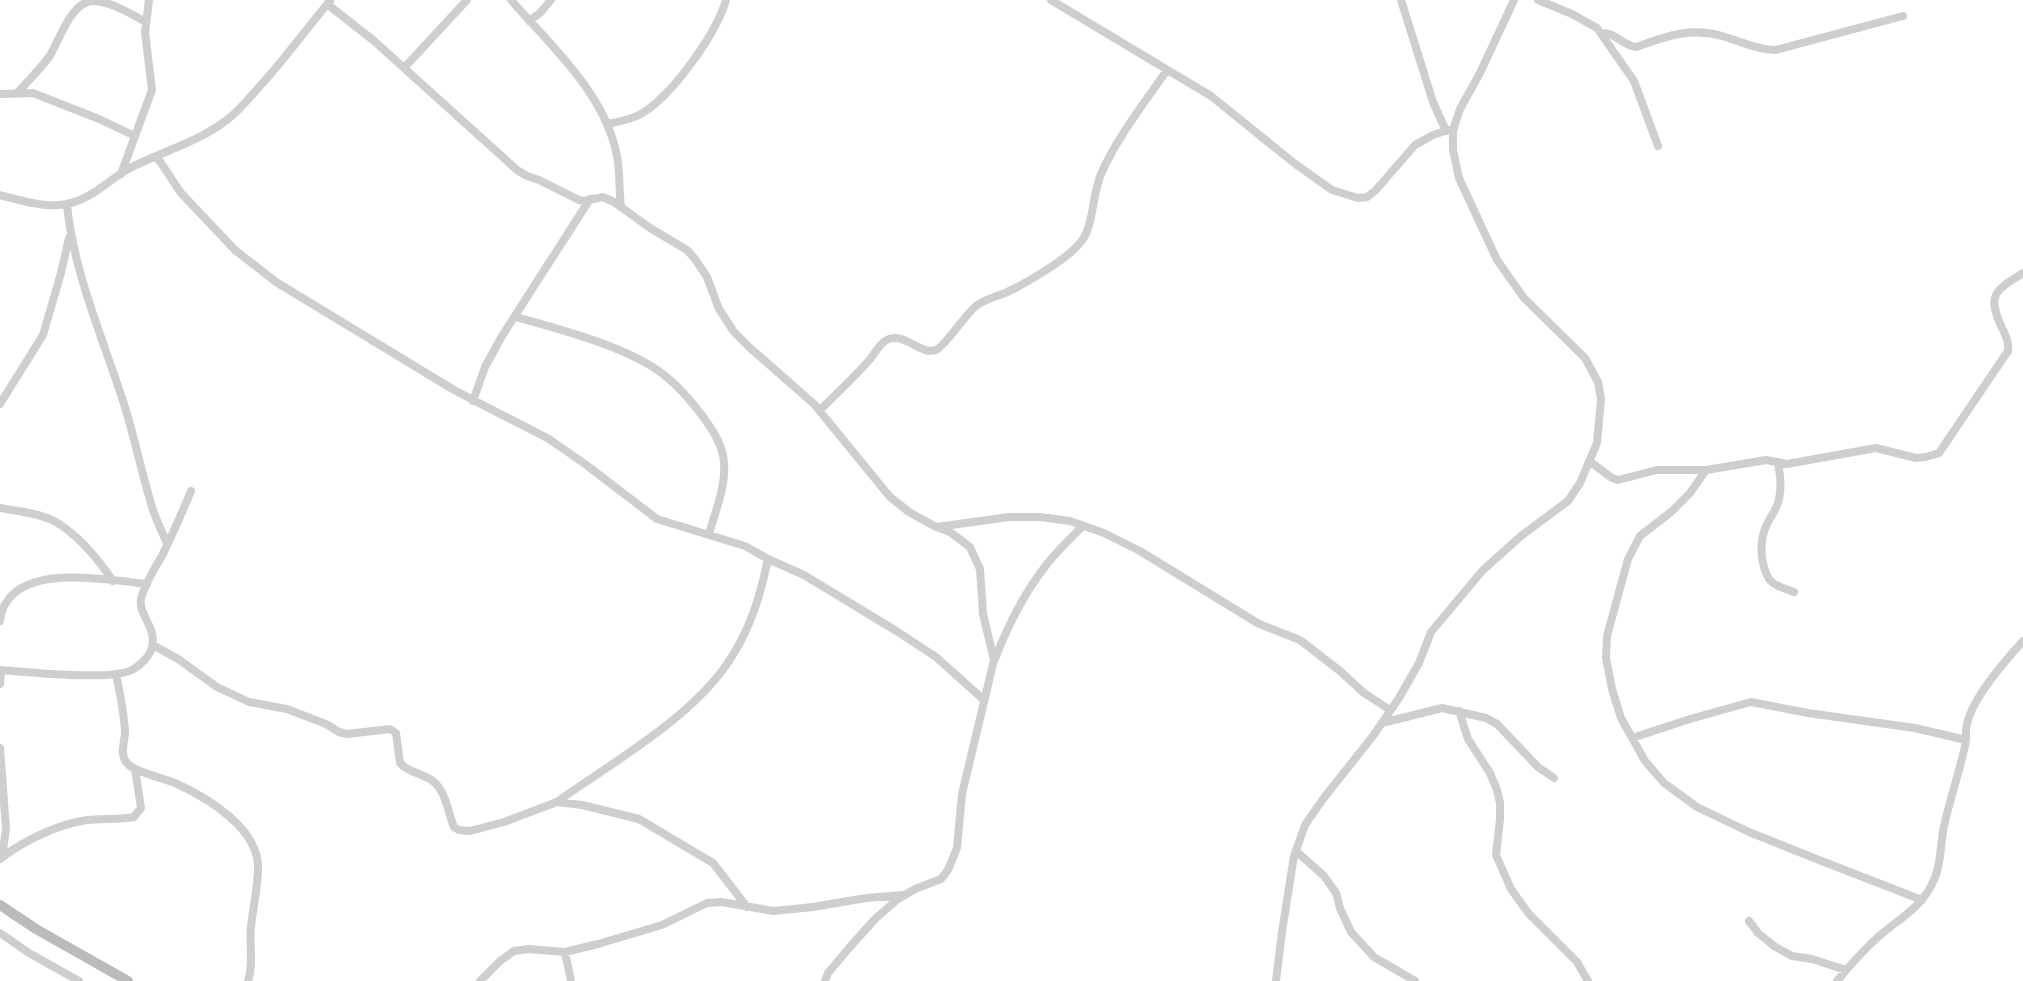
<svg xmlns="http://www.w3.org/2000/svg" width="2023" height="981" font-family="'Archivo Narrow',sans-serif">
	<style>
		.lines { fill: none; stroke-linecap: round; stroke-linejoin: round }
		.minor { stroke: #cecece; stroke-width: 8 }
		.secondary { stroke: #bbb; stroke-width: 10 }
	</style>
	<rect width="100%" height="100%" fill="#fff"/>
	<g class="lines">
		<!-- minor -->
		<path class="minor" d="M 511,0 C 551,46 605,93 617,156 C 620,170 619,191 621,207
			M 1051,0 L 1211,96 L 1294,163 L 1332,190 L 1358,198 L 1367,197 L 1375,191 L 1415,145 L 1433,135 L 1454,128
			M 1401,0 L 1433,102 L 1446,131
			M 1538,0 L 1572,14 L 1597,28 L 1634,81 L 1658,146
			M 327,4 L 373,40 L 517,170 L 527,176 L 539,180 L 579,200 L 584,201 L 603,197 L 614,202 L 650,228 L 687,250 L 695,259 L 707,277 L 719,309 L 734,332 L 749,347 L 814,404 L 890,497 L 909,512 L 936,527 L 950,532 L 970,547 L 980,569 L 983,614 L 994,660 L 962,794 L 957,848 L 948,870 L 941,879 L 915,889 L 898,899 L 875,919 L 849,948 L 828,973 L 825,981
			M 529,21 L 540,13 L 551,0
			M 1601,33 C 1615,32 1622,45 1636,47 C 1667,36 1690,27 1722,36 C 1739,41 1758,50 1776,50 L 1903,16
			M 404,68 L 467,0
			M 18,92 C 28,81 40,69 49,57 C 59,42 71,0 94,1 C 112,2 131,14 146,22
			M 0,94 L 33,93 L 99,119 L 135,136
			M 607,124 C 618,122 629,120 639,115 C 671,98 716,34 726,0
			M 157,157 L 181,193 L 235,250 L 276,282 L 454,390 L 549,439 L 585,464 L 657,519 L 745,546 L 768,559 L 804,575 L 898,632 L 936,657 L 984,700
			M 121,174 L 152,90 L 145,32 L 149,0
			M 0,195 C 30,203 59,213 88,196 C 103,188 115,176 130,168 C 163,151 199,142 228,119 C 240,110 250,97 260,86 C 285,59 306,29 330,1
			M 67,205 C 74,272 100,331 121,395 C 134,433 141,472 153,510 C 157,522 163,533 167,544
			M 516,317 C 559,329 629,347 664,375 C 680,387 692,402 704,418 C 714,432 723,446 724,463 C 726,487 715,512 709,534
			M 473,401 L 485,367 L 502,336 L 590,199
			M 0,404 L 43,335 L 61,273 L 69,238
			M 820,410 C 837,393 855,377 871,358 C 875,353 879,345 885,341 C 902,329 920,356 936,350 C 944,347 965,315 976,306 C 985,299 995,297 1005,293 C 1025,284 1066,260 1080,243 C 1094,228 1092,194 1101,174 C 1116,139 1145,102 1167,70
			M 1589,461 L 1612,478 L 1618,480 L 1657,470 L 1706,470 L 1766,460 L 1787,464 L 1876,448 L 1916,458 L 1926,457 L 1939,453 L 2008,351 C 2009,342 2006,336 2002,328 C 1987,295 1994,291 2023,273
			M 1778,462 C 1780,475 1782,486 1779,499 C 1777,509 1771,516 1767,524 C 1759,540 1760,564 1769,579 C 1774,586 1786,589 1794,592
			M 1706,470 L 1690,493 L 1671,512 L 1640,536 L 1628,559 L 1607,636 L 1606,658 L 1612,689 L 1621,718 L 1645,761 L 1664,783 L 1697,807 L 1749,832 L 1819,860 L 1922,900
			M 0,508 C 17,511 39,513 54,521 C 78,534 98,559 113,581
			M 937,527 L 1009,517 L 1040,517 L 1070,521 L 1104,533 L 1140,551 L 1259,624 L 1300,640 L 1340,671 L 1364,693 L 1390,710
			M 0,621 C 1,615 2,608 6,603 C 29,564 109,580 147,584
			M 153,645 L 178,659 L 217,687 L 249,702 L 287,709 L 326,724 L 339,732 L 347,734 L 390,729 L 396,733 L 400,763 C 410,774 424,773 434,782 C 446,792 448,813 454,827 L 459,830 L 470,831 L 504,822 L 557,802 L 582,805 L 639,819 L 713,863 L 747,907
			M 995,659 C 1008,625 1024,593 1047,564 C 1058,550 1071,538 1083,526
			M 0,670 C 28,672 109,681 132,670 C 141,665 150,656 152,647 C 157,627 138,615 141,599 C 145,583 155,568 163,554 C 173,533 182,513 191,491
			M 116,674 C 120,693 124,713 125,732 C 125,742 119,754 127,763 C 133,772 165,778 177,784 C 208,798 259,829 258,868 C 258,887 253,907 251,927 C 249,944 254,965 248,981
			M 0,684 L 1,670
			M 1459,711 L 1468,739 L 1490,773 L 1497,790 L 1500,803 L 1500,819 L 1496,855 L 1511,889 L 1529,914 L 1577,962 L 1588,981
			M 1382,723 L 1442,708 L 1486,718 L 1497,724 L 1538,767 L 1554,778
			M 1632,738 L 1690,719 L 1751,702 L 1808,713 L 1915,728 L 1966,740
			M 0,748 L 6,829 L 2,857
			M 557,802 C 614,761 699,714 734,653 C 752,624 761,592 768,559
			M 1296,851 L 1324,876 L 1336,893 L 1340,908 L 1351,932 L 1374,957 L 1415,981
			M 0,859 C 23,841 58,824 87,820 C 102,818 119,820 134,817 L 141,808 L 135,769
			M 1749,921 L 1758,933 L 1774,946 L 1792,956 L 1812,959 L 1846,970
			M 0,933 L 29,953 L 79,981
			M 565,952 L 571,981
			M 480,981 L 500,961 L 514,951 L 528,949 L 565,952 L 598,944 L 662,925 L 707,903 L 722,902 L 773,911 L 813,907 L 866,898 L 903,895
			M 1276,981 L 1282,932 L 1294,856 L 1305,825 L 1323,799 L 1373,736 L 1399,698 L 1419,663 L 1431,632 L 1483,570 L 1521,536 L 1568,501 L 1580,483 L 1597,443 L 1601,399 L 1598,382 L 1585,358 L 1524,298 L 1497,260 L 1459,178 L 1453,150 L 1453,130 L 1460,109 L 1480,73 L 1514,0
			M 1837,981 C 1851,964 1867,946 1884,932 C 1904,916 1924,904 1934,880 C 1942,862 1940,844 1944,826 C 1950,799 1959,773 1965,746 C 1967,739 1965,731 1967,724 C 1973,697 2005,661 2023,641"/>
		<!-- secondary -->
		<path class="secondary" d="M 0,905 L 36,929 L 128,981"/>
	</g>
</svg>
